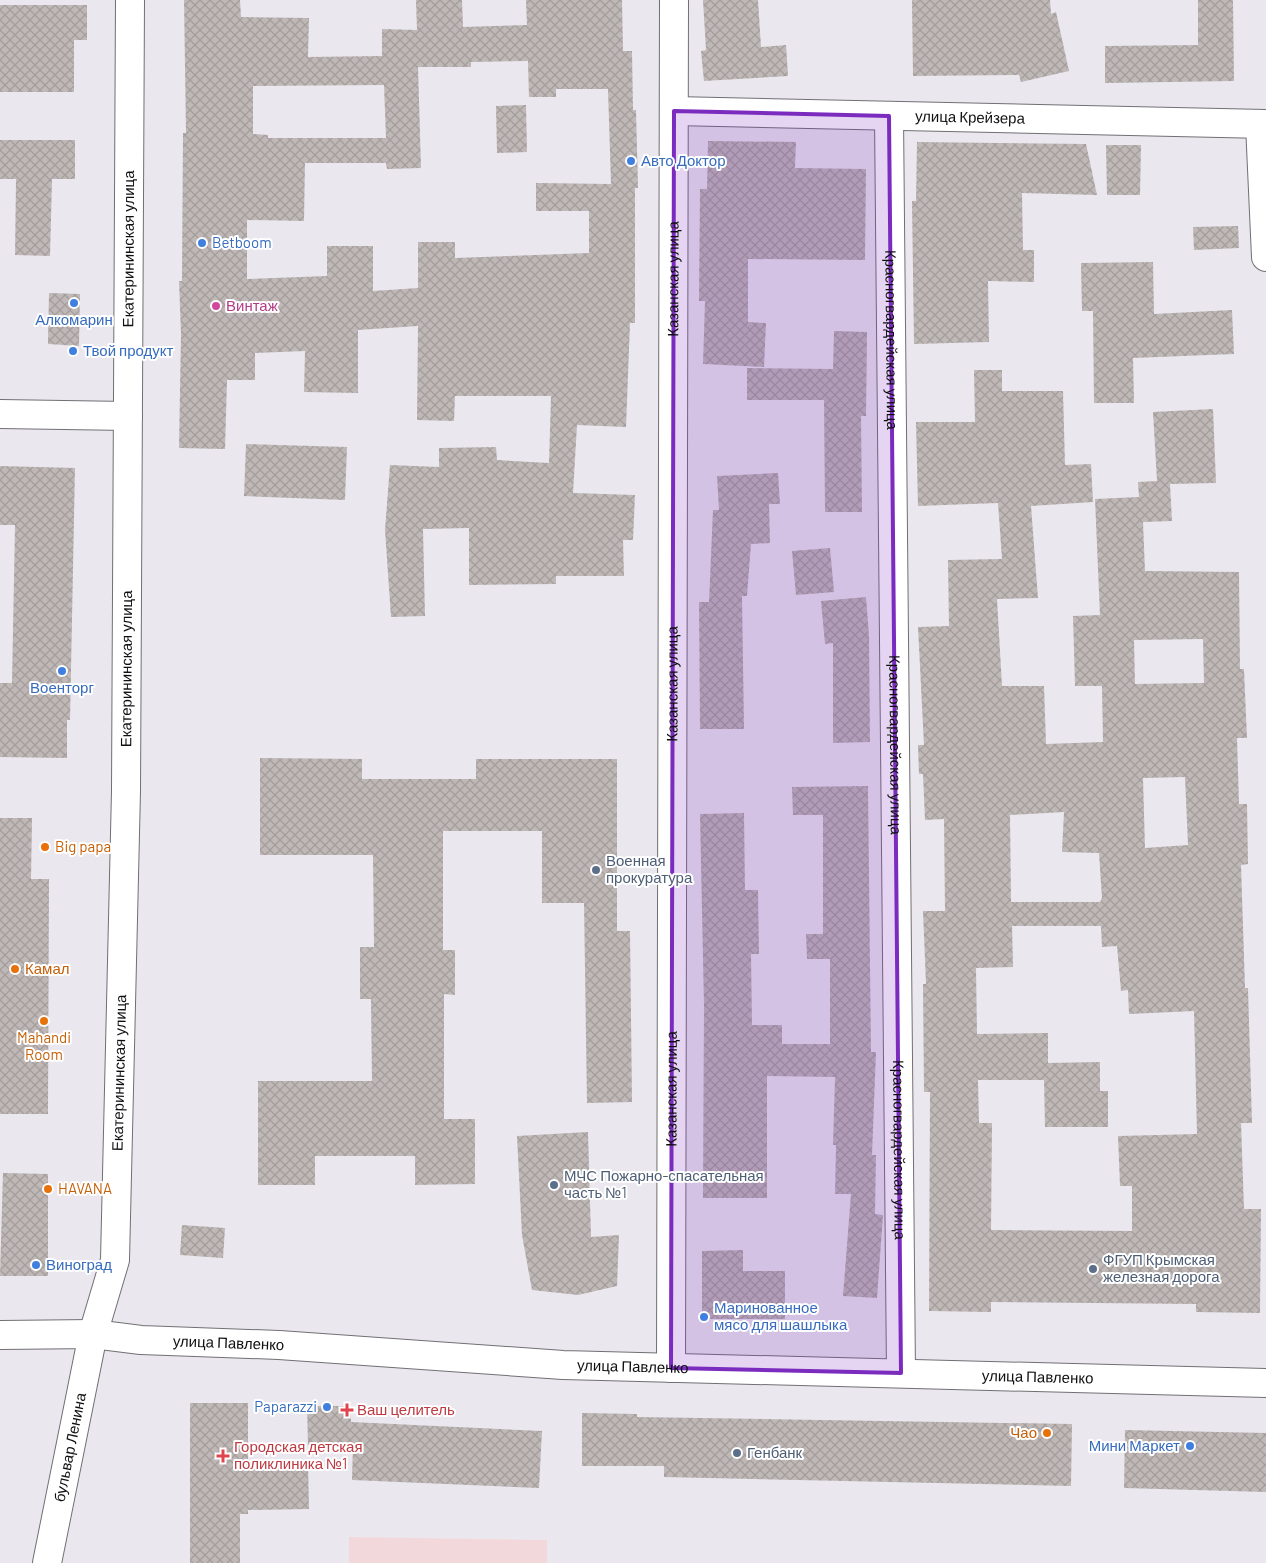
<svg xmlns="http://www.w3.org/2000/svg" width="1266" height="1563" font-family="Barlow,sans-serif">
	<style>
		.education { fill: #f3d8db }
		.building { fill: url(#building-cross-hatch); fill-rule: evenodd }
		.lines { fill: none; stroke-linecap: round; stroke-linejoin: round }
		.minor-casing { stroke: #716f74; stroke-width: 30 }
		.major-casing { stroke: #716f74; stroke-width: 30 }
		.minor { stroke: #fff; stroke-width: 28 }
		.major { stroke: #fff; stroke-width: 28 }
		.marked { fill: #7b2cbf; fill-opacity: 0.2; stroke: #7b2cbf; stroke-width: 4; stroke-linejoin: round }
		.shop-dot { fill: #3f7fe0; stroke: #fff; stroke-width: 2 }
		.hotel-dot { fill: #d1479c; stroke: #fff; stroke-width: 2 }
		.food-dot { fill: #e8710a; stroke: #fff; stroke-width: 2 }
		.service-dot { fill: #5c6f8a; stroke: #fff; stroke-width: 2 }
		.health-dot { fill: #e0444e; stroke: #fff; stroke-width: 2 }
		.labels { text-anchor: middle; stroke-width: 4; stroke-linejoin: round; paint-order: stroke }
		.street-label { font-size: 15px; fill: #0f0f11; stroke: #fff }
		.shop-label { font-size: 15px; fill: #366cbe; stroke: #fff; text-anchor: start }
		.hotel-label { font-size: 15px; fill: #b23c85; stroke: #fff; text-anchor: start }
		.food-label { font-size: 15px; fill: #c56008; stroke: #fff; text-anchor: start }
		.service-label { font-size: 15px; fill: #4e5e75; stroke: #fff; text-anchor: start }
		.health-label { font-size: 15px; fill: #be3a42; stroke: #fff; text-anchor: start }
	</style>
	<defs>
		<pattern id="building-cross-hatch" width="8" height="8" patternUnits="userSpaceOnUse" patternTransform="scale(1.25)"><rect width="8" height="8" fill="#bfb8b7"/><path d="M0 0l8 8M0 8l8-8" fill="none" stroke="#a39d9c"/></pattern>
	</defs>
	<rect width="100%" height="100%" fill="#eae8ee"/>
	<!-- education -->
	<path class="education" d="M 349,1537 L 547,1540 L 547,1563 L 349,1563 Z"/>
	<!-- building -->
	<path class="building" d="M 184,0 L 240,0 L 241,17 L 309,18 L 308,57 L 382,56 L 382,29 L 417,30 L 416,0 L 462,0 L 463,27 L 527,25 L 526,0 L 622,0 L 623,51 L 632,51 L 633,110 L 636,110 L 638,188 L 635,188 L 635,323 L 630,323 L 626,427 L 577,425 L 573,493 L 635,495 L 633,540 L 623,540 L 624,576 L 556,576 L 556,584 L 469,585 L 469,528 L 423,529 L 425,616 L 391,617 L 385,530 L 390,465 L 439,467 L 439,448 L 496,447 L 497,460 L 549,463 L 551,396 L 455,396 L 454,421 L 417,420 L 418,326 L 358,330 L 358,393 L 304,392 L 305,351 L 255,353 L 255,380 L 227,380 L 225,449 L 179,448 L 181,334 L 179,281 L 182,281 L 183,133 L 186,133 ZM 528,61 L 529,97 L 556,97 L 556,89 L 608,89 L 611,184 L 536,183 L 536,211 L 589,211 L 589,253 L 455,258 L 455,242 L 418,242 L 418,288 L 373,291 L 373,246 L 327,246 L 327,276 L 247,279 L 247,220 L 304,221 L 305,163 L 386,163 L 387,169 L 421,168 L 418,67 L 471,67 L 471,62 ZM 384,85 L 386,138 L 268,138 L 268,135 L 253,134 L 253,86 Z
		M 703,0 L 758,0 L 761,47 L 786,45 L 788,76 L 704,81 L 701,51 L 706,50 Z
		M 912,0 L 1050,0 L 1051,14 L 1056,12 L 1069,71 L 1021,82 L 1019,75 L 913,76 Z
		M 1198,0 L 1233,0 L 1234,81 L 1105,83 L 1105,46 L 1198,45 Z
		M 0,5 L 87,5 L 87,40 L 74,40 L 74,92 L 0,92 Z
		M 526,105 L 527,152 L 497,153 L 496,106 Z
		M 0,140 L 75,140 L 75,179 L 52,179 L 50,256 L 15,255 L 16,179 L 0,179 Z
		M 708,141 L 796,142 L 795,168 L 866,169 L 865,260 L 748,259 L 748,322 L 766,323 L 764,367 L 703,364 L 705,301 L 699,301 L 700,189 L 707,189 Z
		M 917,142 L 1086,144 L 1097,195 L 1022,193 L 1023,250 L 1034,250 L 1034,282 L 988,281 L 989,342 L 914,344 L 912,201 L 916,201 Z
		M 1106,145 L 1141,145 L 1140,195 L 1107,195 Z
		M 1238,226 L 1239,248 L 1194,250 L 1193,227 Z
		M 1153,262 L 1154,314 L 1232,310 L 1234,354 L 1133,358 L 1134,403 L 1094,403 L 1093,311 L 1082,311 L 1081,263 Z
		M 49,293 L 80,294 L 79,346 L 48,344 Z
		M 834,331 L 867,332 L 866,416 L 861,416 L 862,512 L 825,512 L 824,400 L 747,400 L 747,368 L 833,369 Z
		M 974,370 L 1002,370 L 1002,391 L 1063,391 L 1065,465 L 1091,464 L 1093,502 L 1031,506 L 1038,598 L 997,599 L 1002,686 L 1044,686 L 1046,744 L 1103,742 L 1102,686 L 1075,686 L 1073,616 L 1100,615 L 1095,499 L 1139,497 L 1138,482 L 1157,481 L 1153,412 L 1213,409 L 1216,483 L 1170,484 L 1172,521 L 1143,522 L 1145,571 L 1239,572 L 1240,669 L 1244,669 L 1247,738 L 1237,738 L 1239,804 L 1247,804 L 1248,864 L 1241,865 L 1245,988 L 1248,988 L 1252,1123 L 1241,1123 L 1244,1209 L 1261,1209 L 1260,1313 L 1196,1312 L 1196,1304 L 991,1302 L 991,1312 L 929,1311 L 930,1092 L 924,1092 L 923,984 L 926,984 L 923,911 L 945,911 L 944,819 L 925,820 L 923,774 L 919,774 L 918,745 L 924,745 L 918,627 L 949,626 L 948,560 L 1002,559 L 998,503 L 918,506 L 916,422 L 975,422 ZM 1203,639 L 1204,683 L 1135,684 L 1134,640 ZM 1185,777 L 1188,845 L 1145,848 L 1143,778 ZM 1064,812 L 1062,852 L 1099,853 L 1102,898 L 1100,902 L 1011,902 L 1010,815 ZM 1012,926 L 1101,926 L 1102,947 L 1117,946 L 1121,991 L 1128,990 L 1129,1014 L 1194,1011 L 1197,1134 L 1118,1136 L 1120,1186 L 1132,1186 L 1132,1231 L 991,1230 L 992,1123 L 979,1123 L 978,1080 L 1044,1080 L 1045,1127 L 1108,1127 L 1108,1091 L 1100,1091 L 1100,1062 L 1048,1063 L 1048,1033 L 977,1034 L 976,968 L 1013,967 Z
		M 246,444 L 347,447 L 345,500 L 244,496 Z
		M 0,466 L 75,468 L 70,720 L 67,720 L 67,758 L 0,757 L 0,683 L 12,683 L 15,525 L 0,525 Z
		M 778,473 L 780,504 L 769,504 L 770,543 L 751,544 L 747,596 L 742,596 L 744,729 L 700,729 L 699,602 L 709,602 L 713,510 L 719,510 L 717,476 Z
		M 830,548 L 834,592 L 796,595 L 792,551 Z
		M 866,597 L 869,636 L 870,742 L 833,743 L 833,643 L 825,644 L 821,601 Z
		M 260,758 L 362,759 L 362,779 L 476,779 L 476,759 L 617,759 L 617,931 L 630,931 L 632,1102 L 587,1103 L 584,903 L 542,903 L 542,831 L 443,831 L 443,950 L 455,950 L 455,995 L 444,994 L 444,1119 L 475,1119 L 475,1184 L 415,1185 L 415,1156 L 315,1156 L 315,1185 L 258,1185 L 258,1081 L 372,1081 L 371,999 L 360,999 L 360,947 L 374,947 L 373,855 L 260,855 Z
		M 868,786 L 871,1052 L 876,1052 L 872,1155 L 876,1155 L 875,1214 L 883,1215 L 877,1298 L 843,1296 L 851,1194 L 835,1194 L 836,1145 L 833,1145 L 835,1077 L 767,1076 L 767,1198 L 703,1198 L 704,1006 L 700,814 L 744,813 L 745,890 L 758,890 L 759,954 L 751,954 L 752,1025 L 782,1025 L 782,1044 L 830,1044 L 830,959 L 807,959 L 806,934 L 823,934 L 823,815 L 793,815 L 792,787 Z
		M 0,818 L 32,818 L 31,879 L 49,879 L 48,1114 L 0,1114 Z
		M 588,1132 L 591,1237 L 619,1235 L 617,1286 L 578,1295 L 532,1290 L 522,1235 L 517,1136 Z
		M 3,1173 L 48,1174 L 48,1276 L 0,1276 Z
		M 182,1225 L 225,1228 L 223,1258 L 180,1255 Z
		M 743,1250 L 743,1271 L 785,1271 L 785,1319 L 702,1319 L 702,1251 Z
		M 190,1403 L 248,1403 L 248,1465 L 308,1463 L 309,1509 L 248,1510 L 248,1514 L 240,1514 L 240,1563 L 190,1563 Z
		M 307,1406 L 350,1406 L 351,1422 L 542,1431 L 539,1488 L 352,1480 L 353,1444 L 308,1445 Z
		M 582,1413 L 637,1414 L 637,1417 L 1072,1424 L 1071,1486 L 664,1477 L 664,1466 L 582,1466 Z
		M 1125,1430 L 1266,1433 L 1266,1492 L 1124,1488 Z"/>
	<g class="lines">
		<!-- minor casing -->
		<g class="minor-casing">
			<g id="minor">
				<path id="s1" d="M 674,111 L 1266,124"/>
				<path id="s2" d="M 889,116 L 901,1373"/>
				<path d="M 1260,124 L 1266,257"/>
				<path d="M 0,414 L 128,416"/>
				<path id="s3" d="M 671,1368 L 674,0"/>
			</g>
		</g>
		<!-- major casing -->
		<g class="major-casing">
			<g id="major">
				<path id="s4" d="M 0,1335 L 93,1334 L 141,1340 L 279,1345 L 563,1365 L 1266,1383"/>
				<path id="s5" d="M 47,1563 L 93,1334 L 115,1260 L 126,791 L 130,0"/>
			</g>
		</g>
		<!-- minor -->
		<use href="#minor" class="minor"/>
		<!-- major -->
		<use href="#major" class="major"/>
	</g>
	<!-- marked area -->
	<path class="marked" d="M 674,111 L 889,116 L 901,1373 L 671,1368 Z"/>
	<!-- markers -->
	<g class="shop-dot">
		<circle cx="631" cy="161" r="5"/>
		<circle cx="202" cy="243" r="5"/>
		<circle cx="74" cy="303" r="5"/>
		<circle cx="73" cy="351" r="5"/>
		<circle cx="62" cy="671" r="5"/>
		<circle cx="36" cy="1265" r="5"/>
		<circle cx="704" cy="1317" r="5"/>
		<circle cx="327" cy="1407" r="5"/>
		<circle cx="1190" cy="1446" r="5"/>
	</g>
	<circle class="hotel-dot" cx="216" cy="306" r="5"/>
	<g class="food-dot">
		<circle cx="45" cy="847" r="5"/>
		<circle cx="15" cy="969" r="5"/>
		<circle cx="44" cy="1021" r="5"/>
		<circle cx="48" cy="1189" r="5"/>
		<circle cx="1047" cy="1433" r="5"/>
	</g>
	<g class="service-dot">
		<circle cx="596" cy="870" r="5"/>
		<circle cx="554" cy="1185" r="5"/>
		<circle cx="1093" cy="1269" r="5"/>
		<circle cx="737" cy="1453" r="5"/>
	</g>
	<g class="health-dot">
		<path d="M344.5 1402.5h5v5h5v5h-5v5h-5v-5h-5v-5h5z"/>
		<path d="M220.5 1448.5h5v5h5v5h-5v5h-5v-5h-5v-5h5z"/>
	</g>
	<g class="labels">
		<!-- street labels -->
		<g class="street-label">
			<text dy="5" stroke="none"><textPath href="#s1" startOffset="296">улица Крейзера</textPath></text>
			<text dy="5" stroke="none"><textPath href="#s5" startOffset="1322">Екатерининская улица</textPath></text>
			<text dy="5" stroke="none"><textPath href="#s3" startOffset="1089">Казанская улица</textPath></text>
			<text dy="5" stroke="none"><textPath href="#s2" startOffset="224">Красногвардейская улица</textPath></text>
			<text dy="5" stroke="none"><textPath href="#s5" startOffset="902">Екатерининская улица</textPath></text>
			<text dy="5" stroke="none"><textPath href="#s3" startOffset="684">Казанская улица</textPath></text>
			<text dy="5" stroke="none"><textPath href="#s2" startOffset="629">Красногвардейская улица</textPath></text>
			<text dy="5" stroke="none"><textPath href="#s5" startOffset="498">Екатерининская улица</textPath></text>
			<text dy="5" stroke="none"><textPath href="#s3" startOffset="279">Казанская улица</textPath></text>
			<text dy="5" stroke="none"><textPath href="#s2" startOffset="1034">Красногвардейская улица</textPath></text>
			<text dy="5" stroke="none"><textPath href="#s4" startOffset="229">улица Павленко</textPath></text>
			<text dy="5" stroke="none"><textPath href="#s4" startOffset="634">улица Павленко</textPath></text>
			<text dy="5" stroke="none"><textPath href="#s4" startOffset="1039">улица Павленко</textPath></text>
			<text dy="5" stroke="none"><textPath href="#s5" startOffset="118">бульвар Ленина</textPath></text>
		</g>
		<!-- shop labels -->
		<g class="shop-label">
			<text x="641" y="166">Авто Доктор</text>
			<text x="212" y="248">Betboom</text>
			<text x="74" y="325" text-anchor="middle">Алкомарин</text>
			<text x="83" y="356">Твой продукт</text>
			<text x="62" y="693" text-anchor="middle">Военторг</text>
			<text x="46" y="1270">Виноград</text>
			<text x="714" y="1313">Маринованное<tspan x="714" dy="17">мясо для шашлыка</tspan></text>
			<text x="317" y="1412" text-anchor="end">Paparazzi</text>
			<text x="1180" y="1451" text-anchor="end">Мини Маркет</text>
		</g>
		<!-- hotel labels -->
		<g class="hotel-label">
			<text x="226" y="311">Винтаж</text>
		</g>
		<!-- food labels -->
		<g class="food-label">
			<text x="55" y="852">Big papa</text>
			<text x="25" y="974">Камал</text>
			<text x="44" y="1043" text-anchor="middle">Mahandi<tspan x="44" dy="17">Room</tspan></text>
			<text x="58" y="1194">HAVANA</text>
			<text x="1037" y="1438" text-anchor="end">Чао</text>
		</g>
		<!-- service labels -->
		<g class="service-label">
			<text x="606" y="866">Военная<tspan x="606" dy="17">прокуратура</tspan></text>
			<text x="564" y="1181">МЧС Пожарно-спасательная<tspan x="564" dy="17">часть №1</tspan></text>
			<text x="1103" y="1265">ФГУП Крымская<tspan x="1103" dy="17">железная дорога</tspan></text>
			<text x="747" y="1458">Генбанк</text>
		</g>
		<!-- health labels -->
		<g class="health-label">
			<text x="357" y="1415">Ваш целитель</text>
			<text x="234" y="1452">Городская детская<tspan x="234" dy="17">поликлиника №1</tspan></text>
		</g>
	</g>
</svg>
